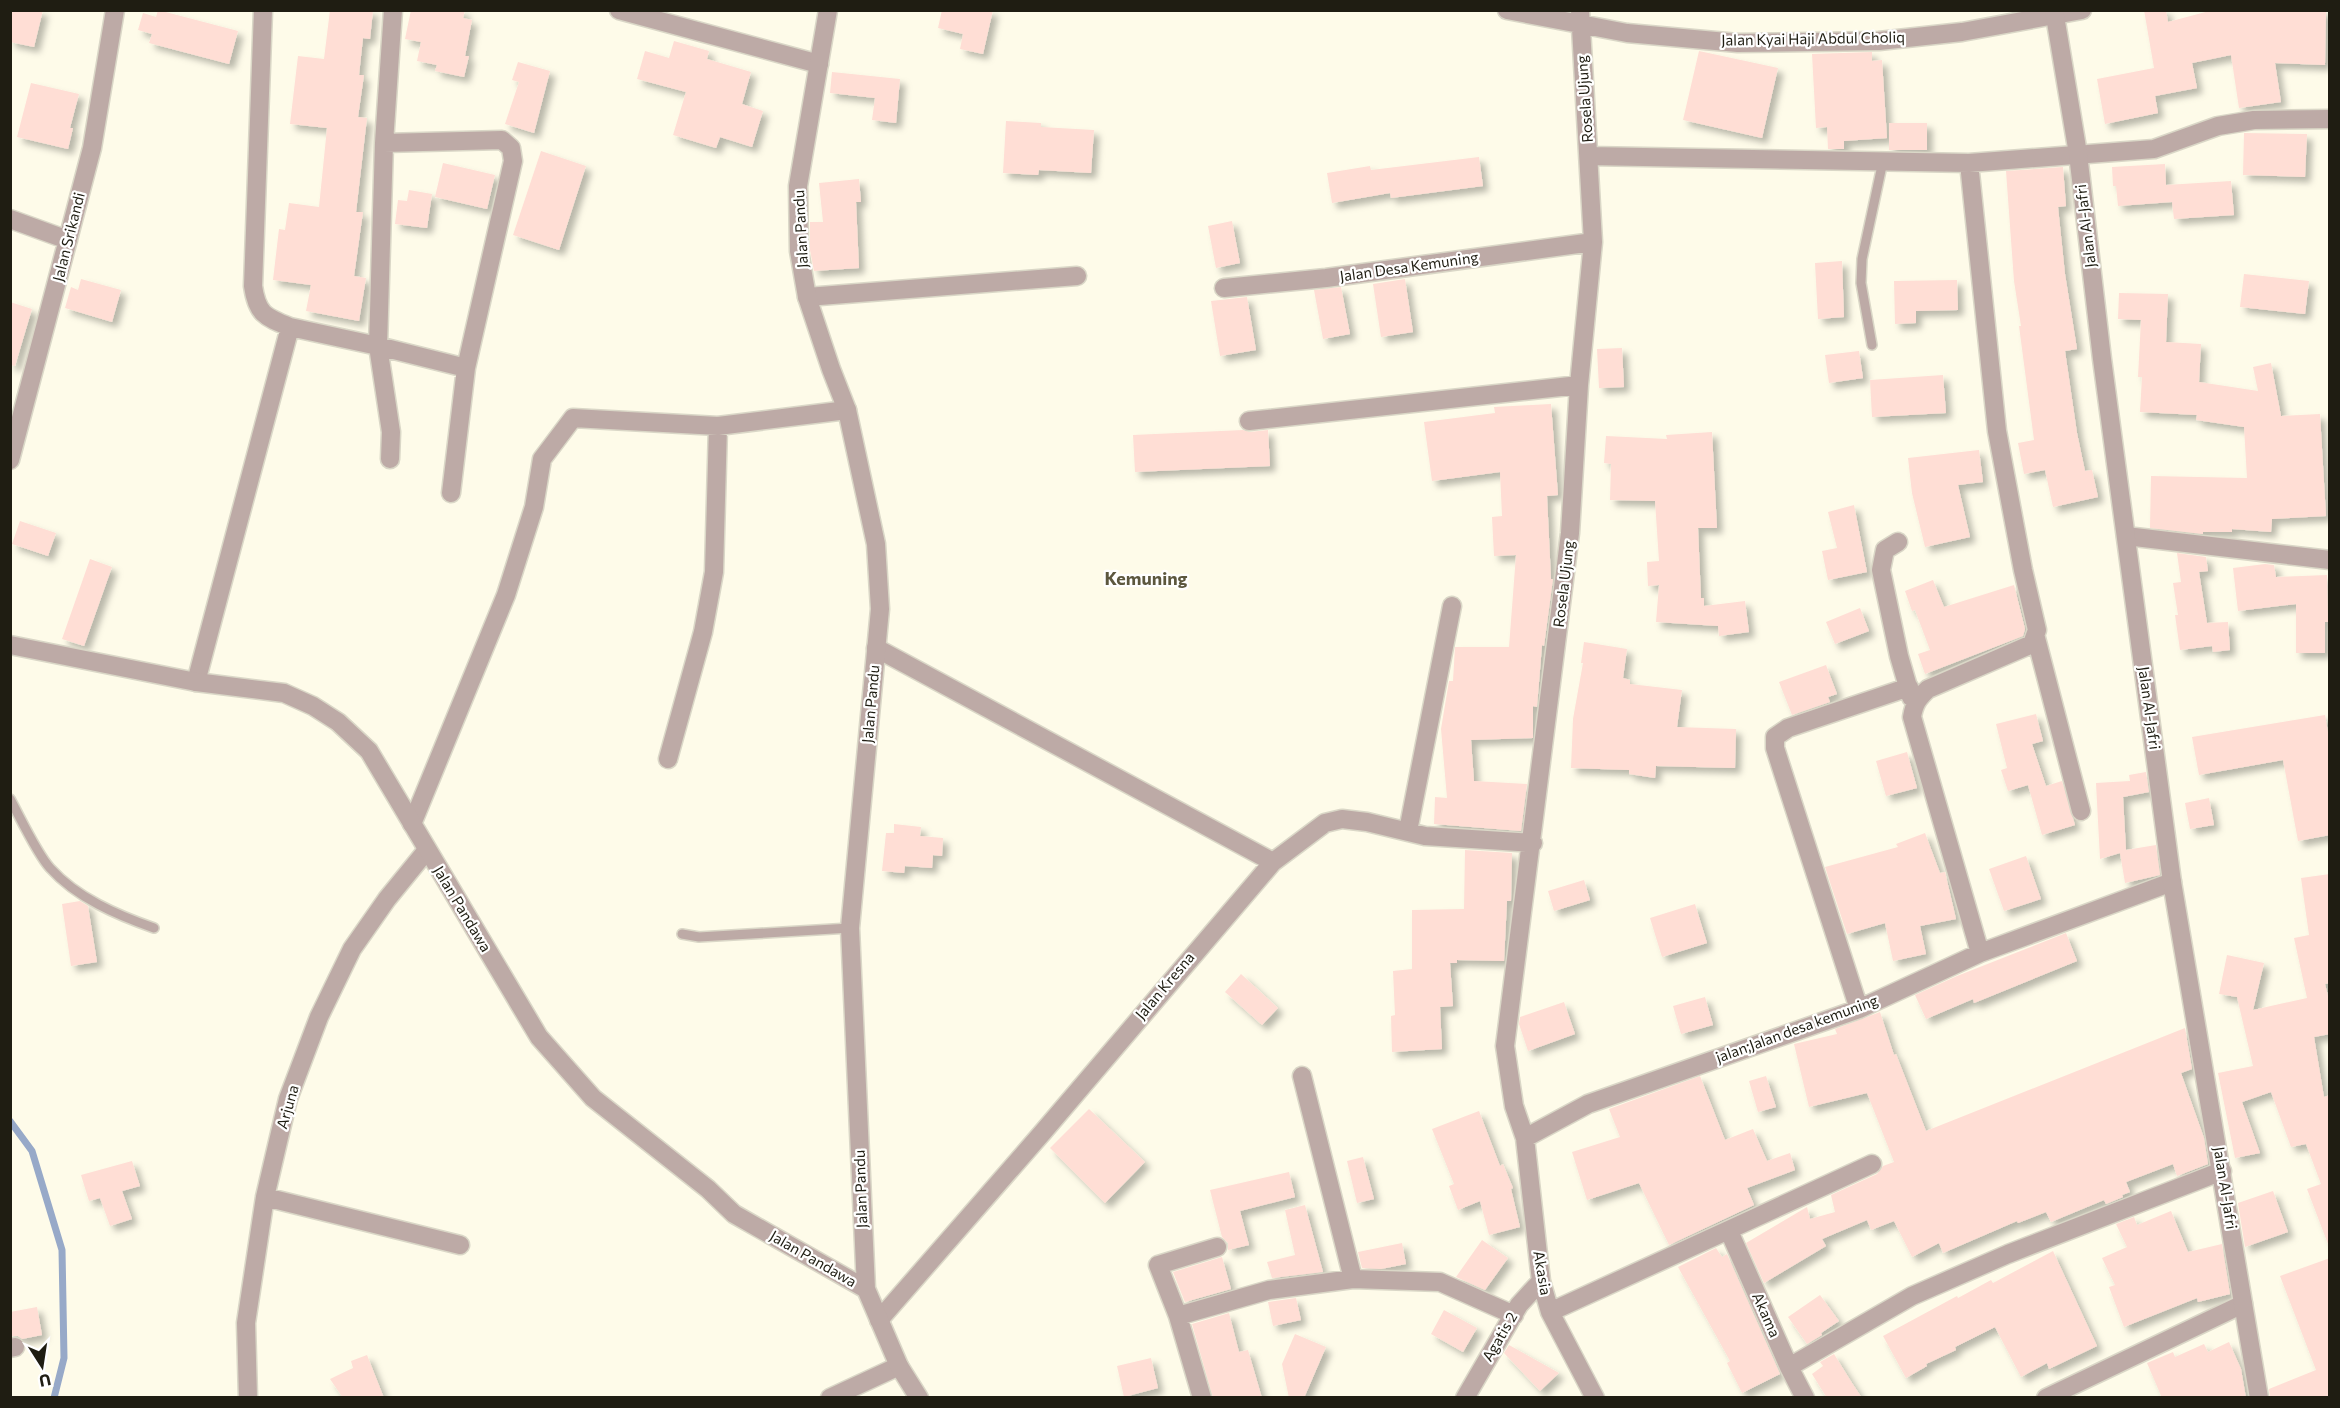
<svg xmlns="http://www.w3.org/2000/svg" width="2340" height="1408" font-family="Commissioner,sans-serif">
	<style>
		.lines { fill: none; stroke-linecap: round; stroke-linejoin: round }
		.stream { stroke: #97a9c8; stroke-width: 7 }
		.building { fill: #ffded5; filter: url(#shadow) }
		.service-casing { stroke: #dad7c7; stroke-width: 12 }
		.minor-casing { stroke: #dad7c7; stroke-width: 21 }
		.tertiary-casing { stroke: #dad7c7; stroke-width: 21 }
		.service { stroke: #bdaaa6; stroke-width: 9 }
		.minor { stroke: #bdaaa6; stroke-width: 18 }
		.tertiary { stroke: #bdaaa6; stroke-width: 18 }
		.labels { text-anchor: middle; stroke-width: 4.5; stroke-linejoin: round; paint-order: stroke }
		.street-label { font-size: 15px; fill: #1f1d12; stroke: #fff }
		.quarter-label { font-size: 18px; font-weight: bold; fill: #5c573e; stroke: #fff }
	</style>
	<defs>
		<filter id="shadow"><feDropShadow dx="5.5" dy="5.5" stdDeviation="3" flood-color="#0004"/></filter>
	</defs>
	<rect width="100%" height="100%" fill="#fefbe9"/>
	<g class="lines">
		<!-- stream -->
		<path class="stream" d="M 10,1121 L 32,1151 L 62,1250 L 64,1358 L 54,1398"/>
	</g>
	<!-- building -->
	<path class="building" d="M 10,10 L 43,10 L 34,47 L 10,42 Z
		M 158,10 L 238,31 L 229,64 L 149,43 L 152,34 L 138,30 L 143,13 L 156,17 Z
		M 330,10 L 373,10 L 370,39 L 363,38 L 359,75 L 364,75 L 358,117 L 367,118 L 356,212 L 363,212 L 354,276 L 366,278 L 359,321 L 306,311 L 311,285 L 273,280 L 279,229 L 285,230 L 289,203 L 319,207 L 327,128 L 290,124 L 298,56 L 324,59 Z
		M 411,10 L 465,10 L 463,18 L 472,20 L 465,56 L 469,56 L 464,77 L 435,71 L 437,65 L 417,61 L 421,42 L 405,39 Z
		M 942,10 L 993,10 L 983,54 L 960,49 L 963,34 L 938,28 Z
		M 2144,10 L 2166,10 L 2168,22 L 2213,10 L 2326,10 L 2325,65 L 2275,63 L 2281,102 L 2239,108 L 2231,55 L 2192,63 L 2197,88 L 2155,96 L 2158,113 L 2105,124 L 2097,79 L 2154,68 Z
		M 674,41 L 709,51 L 707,59 L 751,72 L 742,104 L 763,111 L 752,147 L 720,137 L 716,148 L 673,135 L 686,92 L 637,79 L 645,51 L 669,58 Z
		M 1699,51 L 1778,68 L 1762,138 L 1683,120 Z
		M 1872,52 L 1872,61 L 1882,60 L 1887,138 L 1844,141 L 1844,149 L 1828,149 L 1827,127 L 1816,128 L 1812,54 Z
		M 518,62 L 550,71 L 534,133 L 505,124 L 519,82 L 512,80 Z
		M 832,72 L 900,79 L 896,123 L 872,120 L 875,98 L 830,93 Z
		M 31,83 L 79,94 L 70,128 L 73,128 L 68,149 L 17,137 Z
		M 1006,121 L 1041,123 L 1041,127 L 1094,130 L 1091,173 L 1039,170 L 1038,175 L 1003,173 Z
		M 1889,123 L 1927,123 L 1927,150 L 1889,150 Z
		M 2244,133 L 2307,134 L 2305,177 L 2243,175 Z
		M 541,151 L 586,166 L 559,250 L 513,235 Z
		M 1479,157 L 1483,186 L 1391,198 L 1390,193 L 1332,203 L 1327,173 L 1370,166 L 1371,170 Z
		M 443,163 L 495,175 L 487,209 L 435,197 Z
		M 2165,164 L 2166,185 L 2231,181 L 2234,215 L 2174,219 L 2172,202 L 2118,206 L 2116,186 L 2113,186 L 2112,167 Z
		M 2063,167 L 2066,206 L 2058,207 L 2065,274 L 2077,349 L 2065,351 L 2077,433 L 2085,471 L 2092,470 L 2098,497 L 2053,507 L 2045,470 L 2024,474 L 2018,443 L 2034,440 L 2019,326 L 2021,326 L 2014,281 L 2006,171 Z
		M 859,179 L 861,202 L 856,202 L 859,268 L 814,271 L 810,250 L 810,222 L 823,222 L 819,183 Z
		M 409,190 L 432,194 L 427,228 L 395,224 L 398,200 L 407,201 Z
		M 1232,221 L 1240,263 L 1216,268 L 1208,226 Z
		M 1842,261 L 1844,317 L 1818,319 L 1815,263 Z
		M 2244,274 L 2309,281 L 2305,314 L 2240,307 Z
		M 81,279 L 121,290 L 112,322 L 65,308 L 71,287 L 78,290 Z
		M 1405,279 L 1413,332 L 1381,337 L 1373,284 Z
		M 1957,280 L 1958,310 L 1916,311 L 1916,323 L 1895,324 L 1894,281 Z
		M 1341,287 L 1350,334 L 1323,339 L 1314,290 Z
		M 2119,293 L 2168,294 L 2166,342 L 2201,344 L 2199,382 L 2258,391 L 2253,367 L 2271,363 L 2281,416 L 2320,414 L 2326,516 L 2272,519 L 2271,532 L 2232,529 L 2232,532 L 2203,532 L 2203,534 L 2150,528 L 2151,476 L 2247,478 L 2244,427 L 2196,420 L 2197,415 L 2140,412 L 2142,377 L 2138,377 L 2141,320 L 2118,319 Z
		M 1247,297 L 1256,350 L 1220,356 L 1211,301 Z
		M 10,302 L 32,309 L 15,366 L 10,365 Z
		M 1622,348 L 1624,387 L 1599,388 L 1597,349 Z
		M 1859,351 L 1863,378 L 1829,383 L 1825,355 Z
		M 1943,375 L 1946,413 L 1872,417 L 1870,380 Z
		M 1551,404 L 1558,495 L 1547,496 L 1551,579 L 1553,579 L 1544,646 L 1542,645 L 1537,707 L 1533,706 L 1533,738 L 1471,740 L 1474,781 L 1527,784 L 1521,831 L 1434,824 L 1435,797 L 1447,798 L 1441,729 L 1449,681 L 1453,681 L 1455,647 L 1509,647 L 1516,555 L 1494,556 L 1492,517 L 1502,516 L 1500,472 L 1432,481 L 1424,422 L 1495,413 L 1494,407 Z
		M 1243,430 L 1250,432 L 1268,430 L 1270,466 L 1135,472 L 1133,435 Z
		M 1712,432 L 1717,528 L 1698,528 L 1701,598 L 1704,598 L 1704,606 L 1745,601 L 1749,632 L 1719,636 L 1718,626 L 1656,622 L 1659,585 L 1648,586 L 1647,562 L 1659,561 L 1655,501 L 1610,500 L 1611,464 L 1604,463 L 1606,436 L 1667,439 L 1666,435 Z
		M 1979,450 L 1983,482 L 1958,485 L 1970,537 L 1925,547 L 1912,493 L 1908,458 Z
		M 1854,505 L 1867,572 L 1828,580 L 1822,551 L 1837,548 L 1828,512 Z
		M 20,521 L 56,533 L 48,556 L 12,544 Z
		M 2177,553 L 2206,557 L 2208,571 L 2199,572 L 2207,623 L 2228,622 L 2230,650 L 2213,652 L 2212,646 L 2180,650 L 2175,615 L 2178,615 L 2173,583 L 2181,582 Z
		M 90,559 L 112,567 L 84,646 L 62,639 Z
		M 2265,564 L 2274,565 L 2276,577 L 2327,575 L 2328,622 L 2325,622 L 2325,653 L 2296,653 L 2296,604 L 2238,611 L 2233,568 Z
		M 1933,580 L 1944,607 L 2014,585 L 2025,629 L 2023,636 L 1925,674 L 1918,654 L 1930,650 L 1915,610 L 1912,611 L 1905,591 Z
		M 1860,608 L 1869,631 L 1835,644 L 1826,622 Z
		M 1584,642 L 1627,649 L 1623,678 L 1630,680 L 1630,684 L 1682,690 L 1677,727 L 1736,729 L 1735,768 L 1656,766 L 1655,778 L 1629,774 L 1629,770 L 1571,768 L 1573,719 L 1583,663 L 1581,663 Z
		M 1826,665 L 1837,694 L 1828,697 L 1830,702 L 1792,715 L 1779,682 Z
		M 2036,714 L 2043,741 L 2032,744 L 2046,786 L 2062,781 L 2075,825 L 2042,835 L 2028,785 L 2008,791 L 2001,770 L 2007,768 L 1996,724 Z
		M 2325,715 L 2330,744 L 2330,835 L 2298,841 L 2283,760 L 2199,775 L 2192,737 Z
		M 1907,752 L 1917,788 L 1886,796 L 1876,761 Z
		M 2146,772 L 2149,792 L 2123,797 L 2126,850 L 2156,845 L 2160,875 L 2125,883 L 2120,853 L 2100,859 L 2096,783 L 2130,781 L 2129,775 Z
		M 2209,798 L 2214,825 L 2190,829 L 2185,803 Z
		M 894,824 L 921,827 L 920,836 L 943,838 L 942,856 L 933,855 L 932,868 L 905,866 L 904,873 L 882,871 L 886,833 L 894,833 Z
		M 1925,833 L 1940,873 L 1945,872 L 1956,919 L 1920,926 L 1926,954 L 1893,961 L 1885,923 L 1847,934 L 1825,867 L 1898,847 L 1896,844 Z
		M 1465,850 L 1512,853 L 1511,901 L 1507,901 L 1504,961 L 1457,960 L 1457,963 L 1450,963 L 1453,1006 L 1440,1007 L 1442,1049 L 1392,1052 L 1391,1016 L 1395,1015 L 1393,971 L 1412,969 L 1412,910 L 1464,909 Z
		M 2026,856 L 2041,899 L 2004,911 L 1989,869 Z
		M 2330,874 L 2330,983 L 2325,984 L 2330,1004 L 2330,1034 L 2314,1037 L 2324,1097 L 2330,1095 L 2330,1244 L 2328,1244 L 2307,1189 L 2321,1184 L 2306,1144 L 2291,1147 L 2271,1092 L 2242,1102 L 2260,1153 L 2235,1158 L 2218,1073 L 2253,1066 L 2237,997 L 2219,994 L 2227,955 L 2264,963 L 2253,1010 L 2307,998 L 2294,938 L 2309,935 L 2301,878 Z
		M 1584,880 L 1590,900 L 1554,911 L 1548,891 Z
		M 80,901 L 88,906 L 97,962 L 71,966 L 62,904 Z
		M 1695,904 L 1707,943 L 1662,957 L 1650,918 Z
		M 2066,933 L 2077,961 L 1974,1003 L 1973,999 L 1926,1019 L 1915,995 L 1957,976 Z
		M 1241,974 L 1278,1008 L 1262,1025 L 1225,992 Z
		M 1705,997 L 1713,1025 L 1681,1034 L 1673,1006 Z
		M 1564,1002 L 1575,1034 L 1528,1051 L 1519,1024 L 1520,1017 Z
		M 1880,1012 L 1894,1055 L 1896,1054 L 1926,1131 L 2185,1028 L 2192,1069 L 2181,1073 L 2204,1138 L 2208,1164 L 2177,1176 L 2173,1164 L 2126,1182 L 2130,1192 L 2122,1195 L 2123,1197 L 2106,1204 L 2104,1200 L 2051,1222 L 2046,1212 L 2018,1223 L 2017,1221 L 1943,1253 L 1939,1243 L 1912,1257 L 1894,1221 L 1871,1230 L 1867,1220 L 1822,1239 L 1826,1246 L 1764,1283 L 1746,1243 L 1807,1207 L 1810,1219 L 1835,1212 L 1831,1195 L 1877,1174 L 1883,1166 L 1894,1162 L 1867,1093 L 1809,1107 L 1794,1044 L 1837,1034 L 1835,1029 Z
		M 1700,1076 L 1725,1140 L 1753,1129 L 1767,1161 L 1790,1153 L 1795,1170 L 1747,1188 L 1754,1205 L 1669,1245 L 1639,1183 L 1587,1200 L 1572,1152 L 1620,1137 L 1609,1109 Z
		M 1766,1076 L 1776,1107 L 1758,1112 L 1749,1081 Z
		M 1089,1109 L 1145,1162 L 1105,1203 L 1050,1148 Z
		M 1479,1111 L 1500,1166 L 1503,1164 L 1513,1188 L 1511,1189 L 1520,1227 L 1489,1235 L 1480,1201 L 1458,1210 L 1449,1186 L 1454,1184 L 1432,1129 Z
		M 1363,1157 L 1374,1199 L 1357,1203 L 1347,1161 Z
		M 132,1161 L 140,1186 L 122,1191 L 132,1219 L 110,1226 L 100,1198 L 89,1201 L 81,1175 Z
		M 1289,1172 L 1295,1197 L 1240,1211 L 1249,1245 L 1228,1250 L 1228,1243 L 1222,1237 L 1210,1190 Z
		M 2273,1191 L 2288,1232 L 2245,1247 L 2238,1203 Z
		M 1305,1205 L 1323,1272 L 1272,1278 L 1267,1262 L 1295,1255 L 1285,1210 Z
		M 2171,1211 L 2188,1252 L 2222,1244 L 2230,1294 L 2198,1302 L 2197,1298 L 2124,1327 L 2109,1287 L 2115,1285 L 2102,1258 L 2127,1247 L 2116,1224 L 2134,1217 L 2137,1225 Z
		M 1482,1240 L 1508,1258 L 1485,1290 L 1456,1277 Z
		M 1402,1243 L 1406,1264 L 1381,1269 L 1362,1268 L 1358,1252 Z
		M 1716,1248 L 1722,1257 L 1727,1254 L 1780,1374 L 1742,1393 L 1727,1363 L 1730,1361 L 1678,1267 Z
		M 2053,1251 L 2097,1346 L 2049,1369 L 2047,1363 L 2021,1377 L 1995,1327 L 1955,1347 L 1956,1350 L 1926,1364 L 1927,1366 L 1906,1378 L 1883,1336 L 1957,1296 L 1958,1298 L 1991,1280 L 1993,1283 Z
		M 1222,1257 L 1231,1289 L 1185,1302 L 1173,1272 Z
		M 2330,1258 L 2330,1398 L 2270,1398 L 2269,1389 L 2316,1370 L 2280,1276 Z
		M 1820,1295 L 1839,1321 L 1821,1333 L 1822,1335 L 1807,1344 L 1788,1317 Z
		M 1296,1298 L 1301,1320 L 1273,1326 L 1268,1302 Z
		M 37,1307 L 42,1335 L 22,1339 L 18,1336 L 10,1336 L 10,1312 Z
		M 1444,1310 L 1477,1328 L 1463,1352 L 1431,1334 Z
		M 1229,1313 L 1239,1352 L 1248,1350 L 1262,1398 L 1213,1398 L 1192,1324 Z
		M 1295,1334 L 1326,1347 L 1304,1398 L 1289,1398 L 1282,1364 Z
		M 2229,1342 L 2241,1369 L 2246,1398 L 2162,1398 L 2147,1363 L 2173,1352 L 2175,1357 L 2204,1344 L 2208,1352 Z
		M 1509,1345 L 1559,1373 L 1540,1391 L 1504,1353 Z
		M 1834,1354 L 1852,1383 L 1862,1398 L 1827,1398 L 1812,1374 L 1823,1366 L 1820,1362 Z
		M 367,1355 L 384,1398 L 343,1398 L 330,1379 L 353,1368 L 351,1361 Z
		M 1151,1358 L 1158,1388 L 1124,1397 L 1117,1366 Z"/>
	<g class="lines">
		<!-- service casing -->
		<g class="service-casing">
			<path id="service" d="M 1872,345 L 1861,283 L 1862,259 L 1883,161
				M 10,799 C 20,817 37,854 50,868 C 77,898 117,915 154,928
				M 682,934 L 699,937 L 850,928"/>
		</g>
		<!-- minor casing -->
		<g class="minor-casing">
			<path id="minor" d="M 619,10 L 819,64
				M 1507,10 L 1627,33 L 1738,43 L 1879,41 L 1962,32 L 2082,10
				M 1580,10 L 1593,242 L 1579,385 L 1570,533 L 1505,1046 L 1514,1106 L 1525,1138 L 1541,1281 L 1550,1312 L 1595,1398
				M 384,143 L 502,140 L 511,148 L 513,161 L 466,368 L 451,493
				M 1589,156 L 1969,163 L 2154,149 L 2218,126 L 2254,120 L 2330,119
				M 1969,163 L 1997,431 L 2023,570 L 2037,630 L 2032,644 L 1928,689 C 1918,698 1914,704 1912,717 L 1980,953
				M 10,219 L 68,240
				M 1224,288 L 1326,278 L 1593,242
				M 807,297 L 1077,276
				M 290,327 L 378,346 L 384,143 L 393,10
				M 1249,421 L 1579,385
				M 390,459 L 391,432 L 378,346 L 466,368
				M 10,460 L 92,148 L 115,10
				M 2126,536 L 2330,560
				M 1898,542 L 1885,550 L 1881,570 L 1899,656 L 1911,697
				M 2036,638 L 2081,811
				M 876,648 L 1273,862
				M 196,682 L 290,327 C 265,317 257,314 253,286 L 263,10
				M 668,759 L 703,632 L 714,572 L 718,426
				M 412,824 L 506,595 L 534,507 L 542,459 L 573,418 L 718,426 L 847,410
				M 1408,831 L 1452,606
				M 1859,1009 L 1775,748 L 1775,737 L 1788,728 L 1909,687
				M 1302,1076 L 1353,1279
				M 1525,1138 L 1588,1104 L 1859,1009 L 1980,953 L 2172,882
				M 265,1197 L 460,1245
				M 1729,1231 L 1789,1367 L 1805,1398
				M 1550,1312 L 1872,1164
				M 1178,1316 L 1158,1265 L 1217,1247
				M 879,1320 L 1043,1132 L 1273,862 L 1325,823 L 1342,819 L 1367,822 L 1425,836 L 1533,843
				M 10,1348 L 15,1347
				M 1789,1367 L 1912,1296 L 2008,1254 L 2222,1171
				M 248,1398 L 246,1323 L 265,1197 L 288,1099 L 319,1017 L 352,949 L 387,899 L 427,850
				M 830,1398 L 899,1366
				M 1202,1398 L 1178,1316 L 1269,1290 L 1353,1279 L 1440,1282 L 1514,1315
				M 1465,1398 L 1519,1305 L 1541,1281
				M 2046,1398 L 2243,1304"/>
		</g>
		<!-- tertiary casing -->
		<g class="tertiary-casing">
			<path id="tertiary" d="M 828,10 L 798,186 L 799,251 L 807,297 L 831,369 L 847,410 L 876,544 L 880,609 L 850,928 L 866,1289 L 899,1366 L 919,1398
				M 2054,10 L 2078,154 L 2102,359 L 2172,882 L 2259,1398
				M 10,645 L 196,682 L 284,693 L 313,706 L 338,722 L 369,751 L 539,1037 L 593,1098 L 708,1189 L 734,1214 L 866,1289"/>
		</g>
		<!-- service -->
		<use href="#service" class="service"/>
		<!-- minor -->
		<use href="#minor" class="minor"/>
		<!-- tertiary -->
		<use href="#tertiary" class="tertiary"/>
	</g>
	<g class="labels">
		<!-- street labels -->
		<g class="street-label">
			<text transform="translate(1813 39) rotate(-1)" y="5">Jalan Kyai Haji Abdul Choliq</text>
			<text transform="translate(1585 99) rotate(-94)" y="5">Rosela Ujung</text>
			<text transform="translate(2086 226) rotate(-97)" y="5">Jalan Al-Jafri</text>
			<text transform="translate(801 229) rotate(-93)" y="5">Jalan Pandu</text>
			<text transform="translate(69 237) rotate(-76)" y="5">Jalan Srikandi</text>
			<text transform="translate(1409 267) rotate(-8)" y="5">Jalan Desa Kemuning</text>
			<text transform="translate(1564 584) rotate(-83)" y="5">Rosela Ujung</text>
			<text transform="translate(871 704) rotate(-85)" y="5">Jalan Pandu</text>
			<text transform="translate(2149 708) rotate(82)" y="5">Jalan Al-Jafri</text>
			<text transform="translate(462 909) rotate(59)" y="5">Jalan Pandawa</text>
			<text transform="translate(1165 986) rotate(-50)" y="5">Jalan Kresna</text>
			<text transform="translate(1797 1029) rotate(-20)" y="5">jalan;Jalan desa kemuning</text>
			<text transform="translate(288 1107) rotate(-74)" y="5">Arjuna</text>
			<text transform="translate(2225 1188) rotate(81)" y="5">Jalan Al-Jafri</text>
			<text transform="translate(861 1189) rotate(-92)" y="5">Jalan Pandu</text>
			<text transform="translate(813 1259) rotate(30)" y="5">Jalan Pandawa</text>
			<text transform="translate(1542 1273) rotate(80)" y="5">Akasia</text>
			<text transform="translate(1766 1315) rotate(66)" y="5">Akama</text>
			<text transform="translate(1500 1337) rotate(-60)" y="5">Agatis 2</text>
		</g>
		<!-- quarter labels -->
		<g class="quarter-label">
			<text x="1146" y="585">Kemuning</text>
		</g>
	</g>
	<!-- border -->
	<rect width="2340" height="1408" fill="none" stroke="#1f1d12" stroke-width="24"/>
	<!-- north arrow -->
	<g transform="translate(42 1366) rotate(168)" stroke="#ffffff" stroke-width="4.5" paint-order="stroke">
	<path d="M0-4.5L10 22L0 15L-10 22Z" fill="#1f1d12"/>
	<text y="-9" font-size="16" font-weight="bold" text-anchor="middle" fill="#1f1d12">U</text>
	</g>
</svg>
